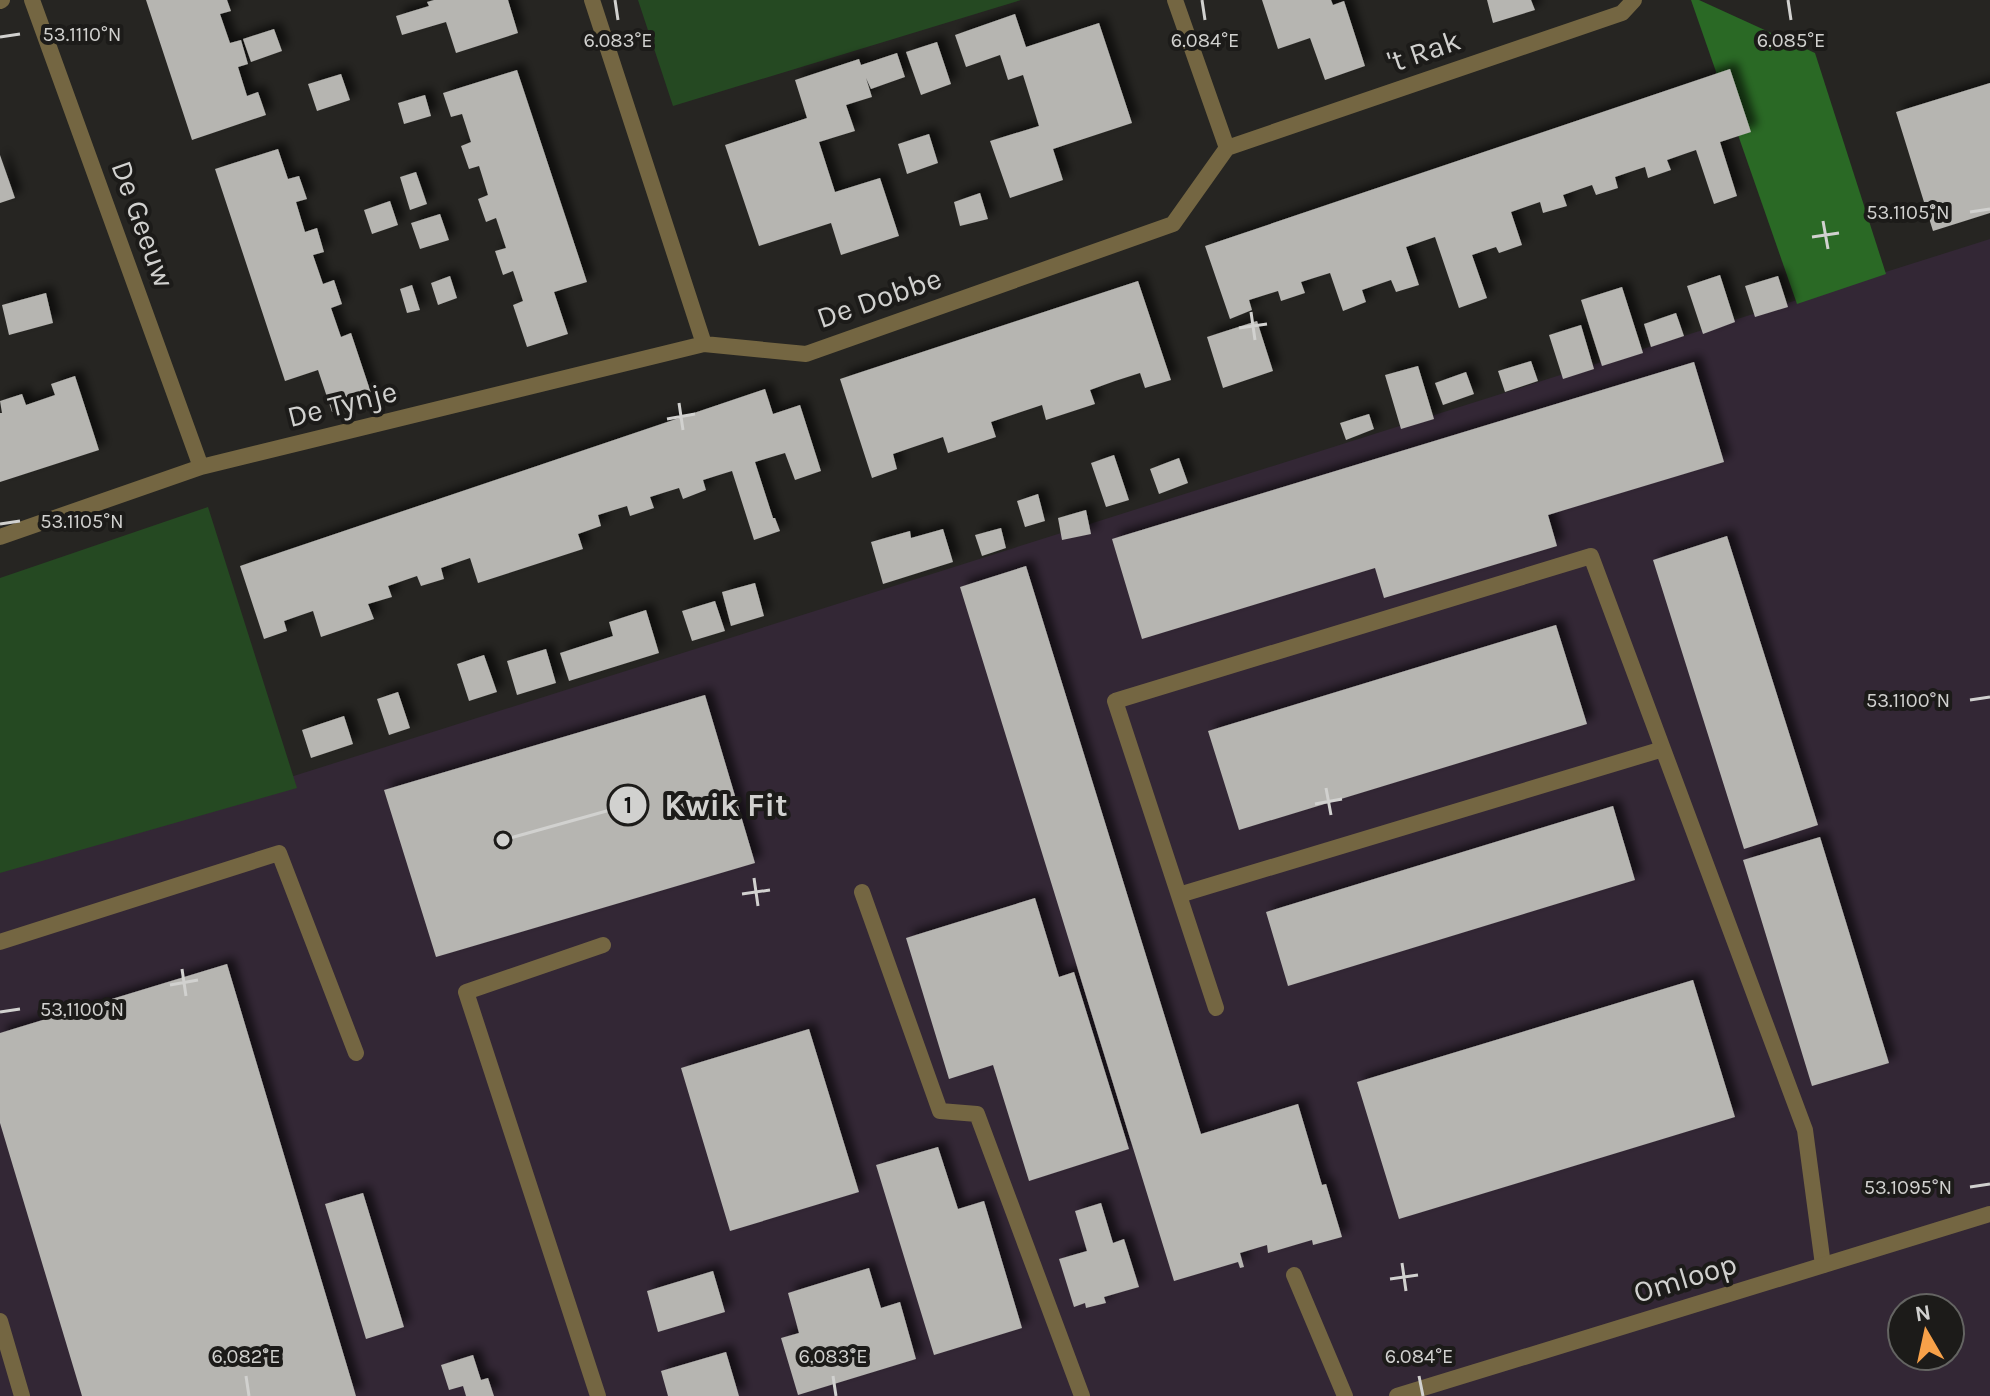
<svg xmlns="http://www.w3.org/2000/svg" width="1990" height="1396" font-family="Karla,sans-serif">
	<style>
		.industrial { fill: #332735; fill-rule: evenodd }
		.green { fill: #254922 }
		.forest { fill: #2a6925 }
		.building { fill: #b6b5b1; filter: url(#shadow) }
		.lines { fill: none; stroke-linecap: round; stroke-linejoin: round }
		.service { stroke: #746642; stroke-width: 16 }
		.minor { stroke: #746642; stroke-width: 16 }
		.ticks { fill: none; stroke: #d1d1cf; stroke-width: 3 }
		.labels { text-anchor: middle; stroke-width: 8; stroke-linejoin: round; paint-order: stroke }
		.street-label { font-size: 30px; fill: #d1d1cf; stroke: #1c1b19 }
		.ticks-label { font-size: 20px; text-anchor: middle; fill: #d1d1cf; stroke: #1c1b19; stroke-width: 8; stroke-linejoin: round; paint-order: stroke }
		.leader { fill: none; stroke: #d1d1cf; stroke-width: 3 }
		.callout-dot { fill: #d1d1cf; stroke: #1c1b19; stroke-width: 3 }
		.mark-label { font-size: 24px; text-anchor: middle; font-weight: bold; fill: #111 }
		.callout-label { font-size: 32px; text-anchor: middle; font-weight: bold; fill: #d1d1cf; stroke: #1c1b19; stroke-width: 8; stroke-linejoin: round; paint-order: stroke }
	</style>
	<defs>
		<filter id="shadow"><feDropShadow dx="7" dy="-7" stdDeviation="4" flood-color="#0009"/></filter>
	</defs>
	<rect width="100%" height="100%" fill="#262522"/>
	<!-- industrial -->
	<path class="industrial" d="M 1990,239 L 1990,1396 L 0,1396 L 0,869 ZM 1902,1308 L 1950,1308 L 1950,1356 L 1902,1356 Z"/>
	<!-- green -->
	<path class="green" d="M 638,0 L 1021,0 L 673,106 Z
		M 208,507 L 297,788 L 0,873 L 0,578 Z"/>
	<!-- forest -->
	<path class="forest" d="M 1691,0 L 1699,0 L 1815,53 L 1886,274 L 1797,304 Z"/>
	<!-- building -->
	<path class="building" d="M 146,0 L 227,0 L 231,11 L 220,14 L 230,43 L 241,40 L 248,64 L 238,67 L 247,96 L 258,92 L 266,115 L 192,140 Z
		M 434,0 L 508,0 L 518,33 L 456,53 L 446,22 L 402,35 L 396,16 L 429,6 L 427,2 Z
		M 1262,0 L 1331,0 L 1333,5 L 1344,1 L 1365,66 L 1325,80 L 1310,38 L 1278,49 Z
		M 1487,0 L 1531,0 L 1535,10 L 1493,23 Z
		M 1015,14 L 1026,47 L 1099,23 L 1132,123 L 1053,149 L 1063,180 L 1010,198 L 990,141 L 1039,126 L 1023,75 L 1008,80 L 1000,55 L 966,67 L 955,35 Z
		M 274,29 L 282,51 L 251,62 L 243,39 Z
		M 937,42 L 951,84 L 921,95 L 906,52 Z
		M 897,53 L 905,77 L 871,89 L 866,78 L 872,97 L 846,105 L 855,131 L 819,142 L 835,192 L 880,178 L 899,236 L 841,255 L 831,223 L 759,246 L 725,145 L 807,118 L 795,80 L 859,59 L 861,65 Z
		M 1730,69 L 1751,132 L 1720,142 L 1737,196 L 1714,204 L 1696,150 L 1667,160 L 1671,170 L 1648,178 L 1645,167 L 1615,177 L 1618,188 L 1596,195 L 1592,185 L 1563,195 L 1567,206 L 1543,213 L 1540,202 L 1511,212 L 1522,245 L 1499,253 L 1496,247 L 1472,255 L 1487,298 L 1459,308 L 1435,237 L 1406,247 L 1419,285 L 1396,292 L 1391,280 L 1362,290 L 1366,302 L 1343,311 L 1330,273 L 1301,282 L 1305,293 L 1281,301 L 1278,291 L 1249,300 L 1252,310 L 1230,319 L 1205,246 Z
		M 517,70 L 587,282 L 554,292 L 568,334 L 527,347 L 513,305 L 523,301 L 513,271 L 503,275 L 495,251 L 506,248 L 496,218 L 486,222 L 478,199 L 488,195 L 479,166 L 469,169 L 461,146 L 471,142 L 462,114 L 451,117 L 443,93 Z
		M 341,74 L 350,100 L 317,111 L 308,84 Z
		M 1990,83 L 1990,213 L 1933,231 L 1896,112 Z
		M 425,95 L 431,116 L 404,124 L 398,103 Z
		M 929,134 L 938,163 L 907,174 L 898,144 Z
		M 278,149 L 288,179 L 299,176 L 307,199 L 296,202 L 305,232 L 317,228 L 324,252 L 313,255 L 323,284 L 334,280 L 342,304 L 331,308 L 341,337 L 351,333 L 373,399 L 332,412 L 318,370 L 285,381 L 215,169 Z
		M 0,155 L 15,198 L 0,203 Z
		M 416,172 L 427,204 L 410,210 L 400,177 Z
		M 980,193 L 988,219 L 960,226 L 954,202 Z
		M 390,201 L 398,225 L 372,234 L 364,210 Z
		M 440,214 L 449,240 L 420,249 L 411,223 Z
		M 1720,275 L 1735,322 L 1703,334 L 1687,286 Z
		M 450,276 L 457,298 L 438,305 L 431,283 Z
		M 1778,276 L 1788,307 L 1755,317 L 1745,286 Z
		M 1138,281 L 1171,380 L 1145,388 L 1140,373 L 1115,381 L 1090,390 L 1095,404 L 1046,420 L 1042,405 L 991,422 L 996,437 L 948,453 L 943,437 L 893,454 L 897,469 L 872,478 L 840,379 Z
		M 412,285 L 420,310 L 407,313 L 400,289 Z
		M 1622,287 L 1643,353 L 1602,366 L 1581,300 Z
		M 46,293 L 53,323 L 9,335 L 2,305 Z
		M 1676,313 L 1684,336 L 1651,347 L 1644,324 Z
		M 1257,321 L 1273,371 L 1223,388 L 1207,337 Z
		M 1581,325 L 1594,369 L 1563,379 L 1549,335 Z
		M 1531,361 L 1538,381 L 1505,392 L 1498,371 Z
		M 1694,362 L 1724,462 L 1548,515 L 1557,546 L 1384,598 L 1375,568 L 1142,639 L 1112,539 Z
		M 1418,366 L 1434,419 L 1401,429 L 1385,375 Z
		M 1466,372 L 1474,394 L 1443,405 L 1435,383 Z
		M 75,376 L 99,450 L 0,482 L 0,413 L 2,413 L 0,401 L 22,394 L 26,405 L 55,395 L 51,384 Z
		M 765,389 L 773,414 L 800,405 L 821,471 L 795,480 L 785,453 L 755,462 L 773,518 L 775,518 L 780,531 L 754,540 L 732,471 L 703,480 L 706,490 L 683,499 L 679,488 L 650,497 L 654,508 L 630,516 L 627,506 L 598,515 L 601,526 L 578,534 L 583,549 L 478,583 L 470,558 L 441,568 L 444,579 L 421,586 L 417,576 L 388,586 L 392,597 L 368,604 L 374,619 L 321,637 L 313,611 L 284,621 L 287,631 L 264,639 L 240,566 Z
		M 1369,414 L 1374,429 L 1346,440 L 1340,423 Z
		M 1114,455 L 1129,500 L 1106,507 L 1091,463 Z
		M 1179,458 L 1188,483 L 1159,494 L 1150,469 Z
		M 1038,494 L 1045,521 L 1025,527 L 1017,501 Z
		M 1086,510 L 1091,534 L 1062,540 L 1058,518 Z
		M 1001,528 L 1006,548 L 982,556 L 975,535 Z
		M 943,529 L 953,562 L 883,584 L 871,542 L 910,531 L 911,538 Z
		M 1727,536 L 1818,825 L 1744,849 L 1653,560 Z
		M 1026,566 L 1201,1134 L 1298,1104 L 1322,1185 L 1326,1184 L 1342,1237 L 1313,1245 L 1312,1240 L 1268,1253 L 1267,1245 L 1240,1253 L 1244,1267 L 1240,1268 L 1238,1262 L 1174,1281 L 960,587 Z
		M 755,583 L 764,616 L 731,626 L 722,592 Z
		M 715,601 L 725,631 L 692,641 L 682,611 Z
		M 646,610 L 659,653 L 569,681 L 560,653 L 613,636 L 609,622 Z
		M 1556,625 L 1587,724 L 1239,830 L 1208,731 Z
		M 546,649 L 556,683 L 517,695 L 507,661 Z
		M 484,655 L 497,692 L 469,701 L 457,664 Z
		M 398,692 L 410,728 L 389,735 L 377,699 Z
		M 705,695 L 755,863 L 436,957 L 384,790 Z
		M 344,716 L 353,744 L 311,758 L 302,730 Z
		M 1613,806 L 1635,880 L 1288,986 L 1266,912 Z
		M 1820,837 L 1889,1063 L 1812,1086 L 1743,860 Z
		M 1035,898 L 1059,977 L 1074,972 L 1129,1149 L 1029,1181 L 993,1065 L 949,1079 L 906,938 Z
		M 227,964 L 356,1396 L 82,1396 L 0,1123 L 0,1033 Z
		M 1693,980 L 1735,1117 L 1399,1219 L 1357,1082 Z
		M 809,1029 L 859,1192 L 730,1231 L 681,1068 Z
		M 938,1147 L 958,1209 L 984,1201 L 1022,1328 L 934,1355 L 876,1165 Z
		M 363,1193 L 404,1327 L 366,1339 L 325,1204 Z
		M 1101,1203 L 1113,1243 L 1124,1239 L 1139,1287 L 1104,1297 L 1106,1303 L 1086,1308 L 1085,1303 L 1074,1307 L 1059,1259 L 1087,1251 L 1075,1211 Z
		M 869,1268 L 881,1308 L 900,1302 L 916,1359 L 798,1395 L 781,1338 L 799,1333 L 788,1293 Z
		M 713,1271 L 725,1312 L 658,1332 L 647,1291 Z
		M 726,1352 L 739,1396 L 668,1396 L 661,1371 Z
		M 473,1355 L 481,1380 L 488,1378 L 494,1396 L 466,1396 L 463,1386 L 449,1390 L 441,1365 Z"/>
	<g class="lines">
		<!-- service -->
		<path class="service" d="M 862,892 L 940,1111 L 977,1114 L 1082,1396
			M 1179,895 L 1663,749
			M 0,942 L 279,853 L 356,1053
			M 1216,1008 L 1115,701 L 1591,556 L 1805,1130 L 1823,1265
			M 1294,1275 L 1345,1396
			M 0,1321 L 22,1396
			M 598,1396 L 466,992 L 603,945"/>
		<!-- minor -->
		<path class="minor" d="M 32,0 L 201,467
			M 592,0 L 704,344 L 806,354 L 1173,224 L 1227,148 L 1175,0
			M 0,1 L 2,0
			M 1227,148 L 1622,13 L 1634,0
			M 0,537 L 201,467 L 704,344
			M 1397,1396 L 1990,1214"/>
	</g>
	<!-- ticks -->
	<path class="ticks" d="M 615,0 L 618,20M 1202,0 L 1205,20M 1788,0 L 1791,20M 0,37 L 20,34M 1970,212 L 1990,209M 1823,221 L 1828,249M 1812,237 L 1839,233M 1251,312 L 1255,340M 1239,328 L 1267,324M 679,403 L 683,430M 667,419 L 695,414M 0,524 L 20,521M 1970,700 L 1990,697M 1326,788 L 1331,815M 1315,804 L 1342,799M 754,878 L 758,906M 742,894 L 770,890M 182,969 L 186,996M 170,985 L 198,980M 0,1012 L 20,1009M 1970,1187 L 1990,1184M 1402,1263 L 1406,1291M 1390,1279 L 1418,1275M 246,1376 L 249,1396M 833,1376 L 836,1396M 1419,1376 L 1423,1396"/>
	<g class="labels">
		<!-- street labels -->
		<g class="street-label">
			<text transform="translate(1424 51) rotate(-19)" y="10">'t Rak</text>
			<text transform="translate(143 224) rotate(70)" y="10">De Geeuw</text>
			<text transform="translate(879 298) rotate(-19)" y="10">De Dobbe</text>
			<text transform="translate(342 404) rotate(-14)" y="10">De Tynje</text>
			<text transform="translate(1685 1278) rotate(-17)" y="10">Omloop</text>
		</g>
	</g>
	<g class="ticks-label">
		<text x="82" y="41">53.1110°N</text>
		<text x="618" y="47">6.083°E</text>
		<text x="1205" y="47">6.084°E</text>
		<text x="1791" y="47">6.085°E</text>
		<text x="1908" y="219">53.1105°N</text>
		<text x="82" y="528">53.1105°N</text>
		<text x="1908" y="707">53.1100°N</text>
		<text x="82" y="1016">53.1100°N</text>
		<text x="1908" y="1194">53.1095°N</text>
		<text x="246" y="1363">6.082°E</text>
		<text x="833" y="1363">6.083°E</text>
		<text x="1419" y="1363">6.084°E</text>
	</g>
	<!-- callouts -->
	<path class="leader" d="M503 840L628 805"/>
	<g class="callout-dot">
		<circle cx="503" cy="840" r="8"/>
		<circle cx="628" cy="805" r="20"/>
	</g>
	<g class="mark-label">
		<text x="628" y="813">1</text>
	</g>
	<g class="callout-label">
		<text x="726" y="816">Kwik Fit</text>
	</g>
	<!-- north arrow -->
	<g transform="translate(1926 1332) rotate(351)"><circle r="38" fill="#1c1b19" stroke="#646462" stroke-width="2"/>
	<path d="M0-6L14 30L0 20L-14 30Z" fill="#f7a149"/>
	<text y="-12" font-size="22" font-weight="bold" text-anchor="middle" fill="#d1d1cf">N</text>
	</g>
</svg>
